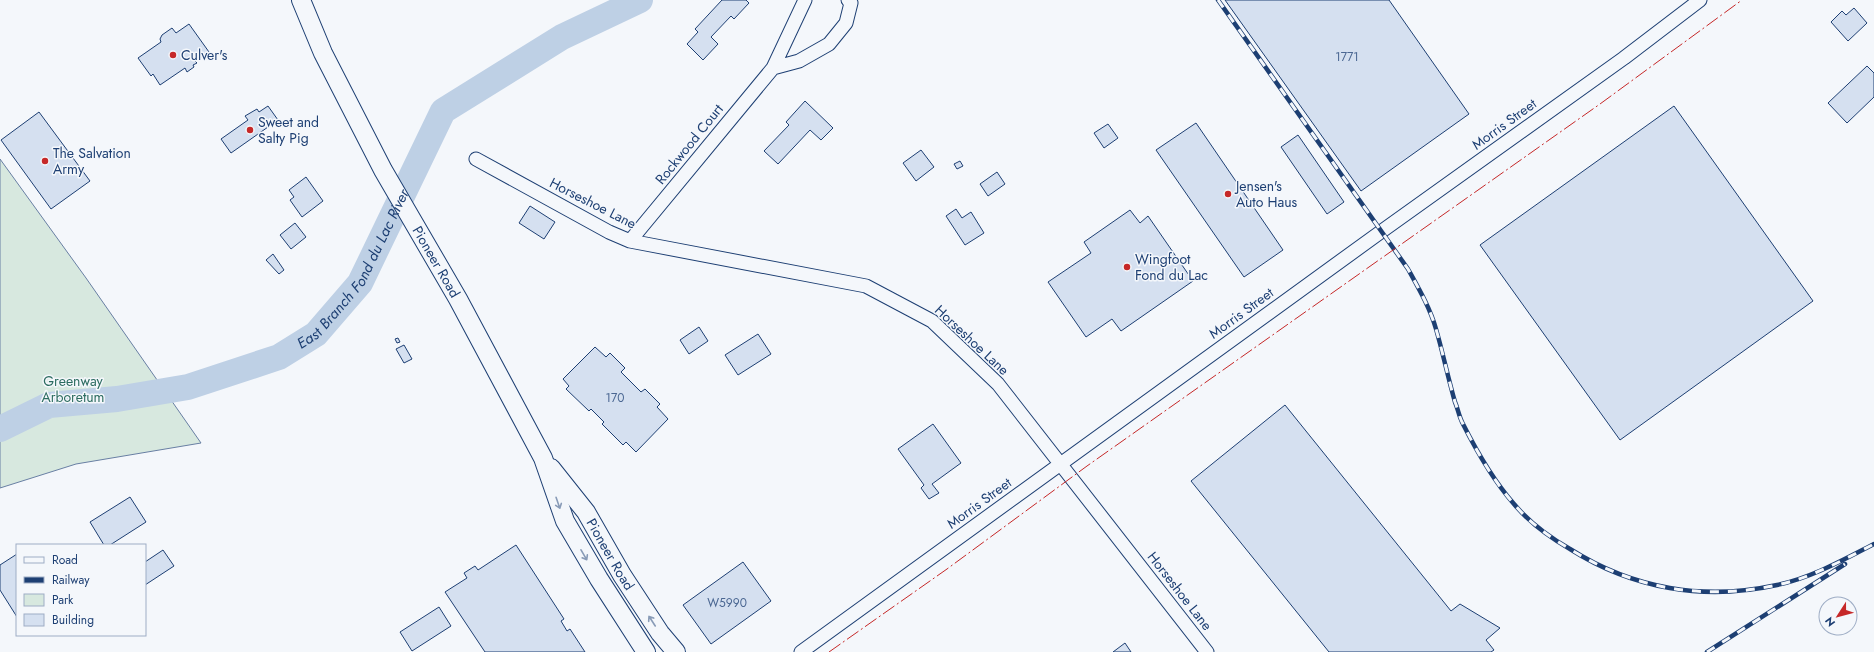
<svg xmlns="http://www.w3.org/2000/svg" width="1874" height="652" font-family="Jost,sans-serif">
	<style>
		.green { fill: #d7e8df; stroke: #687fa3 }
		.lines { fill: none; stroke-linecap: round; stroke-linejoin: round }
		.river { stroke: #bed0e5; stroke-width: 26 }
		.building { fill: #d5e0f0; stroke: #1d3f73 }
		.minor-casing { stroke: #1d3f73; stroke-width: 15 }
		.secondary-casing { stroke: #1d3f73; stroke-width: 20 }
		.minor { stroke: #f4f7fb; stroke-width: 13 }
		.secondary { stroke: #f4f7fb; stroke-width: 18 }
		.rail-casing { stroke: #1d3f73; stroke-width: 4.5 }
		.rail { stroke: #f4f7fb; stroke-width: 3; stroke-dasharray: 9; stroke-linecap: butt }
		.power { stroke: #c62828; stroke-width: 1; stroke-dasharray: 14 3 2 3; stroke-linecap: butt }
		.oneway { stroke: #889bb7 }
		.poi-dot { fill: #c62828; stroke: #f4f7fb; stroke-width: 1.5 }
		.labels { text-anchor: middle; stroke-width: 3; stroke-linejoin: round; paint-order: stroke }
		.number-label { font-size: 12px; fill: #4b6792 }
		.poi-label { font-size: 14px; fill: #1d3f73; stroke: #f4f7fb; text-anchor: start }
		.street-label { font-size: 14px; fill: #1d3f73; stroke: #f4f7fb }
		.park-label { font-size: 14px; fill: #2c6c60; stroke: #f4f7fb }
		.water-label { font-size: 15px; font-style: italic; fill: #1d3f73; stroke: #f4f7fb }
	</style>
	<rect width="100%" height="100%" fill="#f4f7fb"/>
	<!-- green -->
	<path class="green" d="M 0,159 L 86,278 L 201,443 L 76,464 L 0,488 Z"/>
	<g class="lines">
		<!-- river -->
		<path class="river" id="s1" d="M 0,429 L 49,405 L 117,399 L 188,387 L 279,357 L 316,334 L 360,283 L 443,111 L 562,37 L 640,0"/>
	</g>
	<!-- building -->
	<path class="building" d="M 722,0 L 746,0 L 749,3 L 734,19 L 731,16 L 711,37 L 718,44 L 703,60 L 687,44 L 698,32 L 695,29 Z
		M 1225,0 L 1389,0 L 1469,114 L 1361,191 Z
		M 1854,8 L 1867,23 L 1848,41 L 1831,22 L 1842,11 L 1846,15 Z
		M 189,24 L 209,52 L 195,61 L 197,63 L 193,65 L 194,67 L 187,72 L 185,68 L 160,85 L 153,74 L 151,76 L 138,58 L 161,42 L 160,39 L 162,35 L 172,28 L 176,33 Z
		M 1867,66 L 1874,73 L 1874,97 L 1847,123 L 1828,103 Z
		M 805,101 L 833,128 L 821,140 L 810,130 L 778,164 L 764,151 L 789,125 L 786,122 Z
		M 268,106 L 278,120 L 231,153 L 221,139 L 248,120 L 245,116 L 257,109 L 259,112 Z
		M 1674,106 L 1813,301 L 1620,440 L 1480,245 Z
		M 39,112 L 90,181 L 51,209 L 1,140 Z
		M 1196,123 L 1283,250 L 1244,277 L 1156,150 Z
		M 1108,124 L 1118,138 L 1104,148 L 1094,133 Z
		M 1298,135 L 1344,202 L 1327,214 L 1281,147 Z
		M 921,150 L 934,167 L 916,181 L 903,163 Z
		M 960,161 L 963,166 L 957,169 L 954,164 Z
		M 997,172 L 1005,184 L 988,196 L 980,184 Z
		M 306,177 L 323,201 L 302,217 L 290,200 L 294,197 L 289,190 Z
		M 530,206 L 555,222 L 544,239 L 519,223 Z
		M 956,209 L 962,218 L 971,212 L 984,233 L 965,245 L 946,216 Z
		M 1130,210 L 1140,223 L 1148,216 L 1193,281 L 1121,331 L 1112,319 L 1086,337 L 1048,282 L 1091,253 L 1084,242 Z
		M 295,223 L 306,237 L 291,249 L 280,235 Z
		M 273,254 L 284,270 L 279,274 L 266,260 Z
		M 699,327 L 708,341 L 689,354 L 680,340 Z
		M 758,334 L 771,354 L 738,375 L 725,355 Z
		M 398,338 L 400,342 L 397,343 L 395,339 Z
		M 404,345 L 412,359 L 404,363 L 396,349 Z
		M 595,347 L 606,357 L 610,353 L 625,368 L 621,372 L 641,392 L 645,389 L 660,404 L 657,407 L 668,419 L 636,452 L 626,442 L 623,445 L 602,424 L 604,422 L 591,409 L 589,411 L 566,389 L 569,386 L 563,379 Z
		M 1285,405 L 1451,611 L 1460,604 L 1500,628 L 1486,640 L 1494,650 L 1491,652 L 1329,652 L 1191,481 Z
		M 933,424 L 961,463 L 932,484 L 939,493 L 929,499 L 921,488 L 924,485 L 898,449 Z
		M 130,497 L 146,522 L 110,545 L 104,545 L 90,522 Z
		M 516,545 L 564,619 L 561,621 L 567,631 L 570,629 L 585,652 L 485,652 L 445,592 L 467,578 L 464,573 L 475,566 L 478,570 Z
		M 163,550 L 174,566 L 145,585 L 145,562 Z
		M 17,554 L 17,617 L 0,590 L 0,565 Z
		M 743,562 L 771,601 L 711,644 L 683,605 Z
		M 439,607 L 451,626 L 412,651 L 400,632 Z
		M 1125,643 L 1131,652 L 1113,652 Z"/>
	<g class="lines">
		<!-- minor casing -->
		<g class="minor-casing">
			<path id="minor" d="M 773,68 L 799,61 L 829,44 L 846,23 L 851,3 L 848,0
				M 476,159 L 609,232 L 630,241 L 866,286 L 932,321 L 998,384 L 1207,652
				M 630,241 L 773,68 L 805,0
				M 801,652 L 1382,231 L 1624,58 L 1700,0"/>
		</g>
		<!-- secondary casing -->
		<g class="secondary-casing">
			<g id="secondary">
				<path id="s2" d="M 301,0 L 323,53 L 383,170 L 458,299 L 543,458 L 565,521 L 599,579 L 646,652"/>
				<path id="s3" d="M 551,468 L 586,512 L 622,575 L 660,633 L 676,652"/>
			</g>
		</g>
		<!-- minor -->
		<use href="#minor" class="minor"/>
		<!-- secondary -->
		<use href="#secondary" class="secondary"/>
		<!-- rail casing -->
		<g class="rail-casing">
			<path id="rail" d="M 1218,0 L 1408,269 C 1419,289 1430,308 1436,329 C 1443,353 1448,378 1455,402 C 1458,409 1459,417 1463,424 C 1477,452 1493,480 1514,504 C 1529,522 1549,537 1570,549 C 1633,589 1704,601 1777,585 C 1811,578 1843,560 1874,544
				M 1707,652 L 1845,564"/>
		</g>
		<!-- rail -->
		<use href="#rail" class="rail"/>
		<!-- power -->
		<path class="power" d="M 829,652 L 947,569 L 1087,466 L 1600,104 L 1742,0"/>
	</g>
	<!-- one-way arrows -->
	<defs><path id="oneway-shaft" d="M-6 0H5M1.5-3L5.5 0L1.5 3" fill="none" stroke-width="1.6" stroke-linecap="round" stroke-linejoin="round"/></defs>
	<g class="oneway">
		<use href="#oneway-shaft" transform="translate(558 503) rotate(71)"/>
		<use href="#oneway-shaft" transform="translate(584 555) rotate(60)"/>
		<use href="#oneway-shaft" transform="translate(652 621) rotate(-123)"/>
	</g>
	<!-- markers -->
	<g class="poi-dot">
		<circle cx="173" cy="55" r="4"/>
		<circle cx="250" cy="130" r="4"/>
		<circle cx="45" cy="161" r="4"/>
		<circle cx="1228" cy="194" r="4"/>
		<circle cx="1127" cy="267" r="4"/>
	</g>
	<g class="labels">
		<!-- number labels -->
		<g class="number-label">
			<text x="1347" y="61">1771</text>
			<text x="615" y="402">170</text>
			<text x="727" y="607">W5990</text>
		</g>
		<!-- poi labels -->
		<g class="poi-label">
			<text x="181" y="60">Culver's</text>
			<text x="258" y="127">Sweet and<tspan x="258" dy="16">Salty Pig</tspan></text>
			<text x="53" y="158">The Salvation<tspan x="53" dy="16">Army</tspan></text>
			<text x="1236" y="191">Jensen's<tspan x="1236" dy="16">Auto Haus</tspan></text>
			<text x="1135" y="264">Wingfoot<tspan x="1135" dy="16">Fond du Lac</tspan></text>
		</g>
		<!-- street labels -->
		<g class="street-label">
			<text transform="translate(1504 124) rotate(-36)" y="5">Morris Street</text>
			<text transform="translate(689 144) rotate(-51)" y="5">Rockwood Court</text>
			<text transform="translate(593 203) rotate(27)" y="5">Horseshoe Lane</text>
			<text dy="5" stroke="none"><textPath href="#s2" startOffset="295">Pioneer Road</textPath></text>
			<text transform="translate(1241 313) rotate(-36)" y="5">Morris Street</text>
			<text transform="translate(972 340) rotate(43)" y="5">Horseshoe Lane</text>
			<text transform="translate(979 503) rotate(-36)" y="5">Morris Street</text>
			<text dy="5" stroke="none"><textPath href="#s3" startOffset="105">Pioneer Road</textPath></text>
			<text transform="translate(1180 591) rotate(52)" y="5">Horseshoe Lane</text>
		</g>
		<!-- park labels -->
		<g class="park-label">
			<text x="73" y="386">Greenway<tspan x="73" dy="16">Arboretum</tspan></text>
		</g>
		<!-- water labels -->
		<g class="water-label">
			<text dy="5" stroke="none"><textPath href="#s1" startOffset="409">East Branch Fond du Lac River</textPath></text>
		</g>
	</g>
	<!-- legend -->
	<rect x="16" y="544" width="130" height="92" fill="#f4f7fb" stroke="#9eadc5"/>
	<rect x="24" y="557" width="20" height="6" fill="#f4f7fb" stroke="#9eadc5"/>
	<text x="52" y="564" font-size="12" fill="#1d3f73">Road</text>
	<rect x="24" y="577" width="20" height="6" fill="#1d3f73" stroke="#9eadc5"/>
	<text x="52" y="584" font-size="12" fill="#1d3f73">Railway</text>
	<rect x="24" y="594" width="20" height="12" fill="#d7e8df" stroke="#9eadc5"/>
	<text x="52" y="604" font-size="12" fill="#1d3f73">Park</text>
	<rect x="24" y="614" width="20" height="12" fill="#d5e0f0" stroke="#9eadc5"/>
	<text x="52" y="624" font-size="12" fill="#1d3f73">Building</text>
	<!-- north arrow -->
	<g transform="translate(1838 616) rotate(234)"><circle r="19" fill="#f4f7fb" stroke="#9eadc5"/>
	<path d="M0-3L7 15L0 10L-7 15Z" fill="#c62828"/>
	<text y="-6" font-size="11" font-weight="bold" text-anchor="middle" fill="#1d3f73">N</text>
	</g>
</svg>
